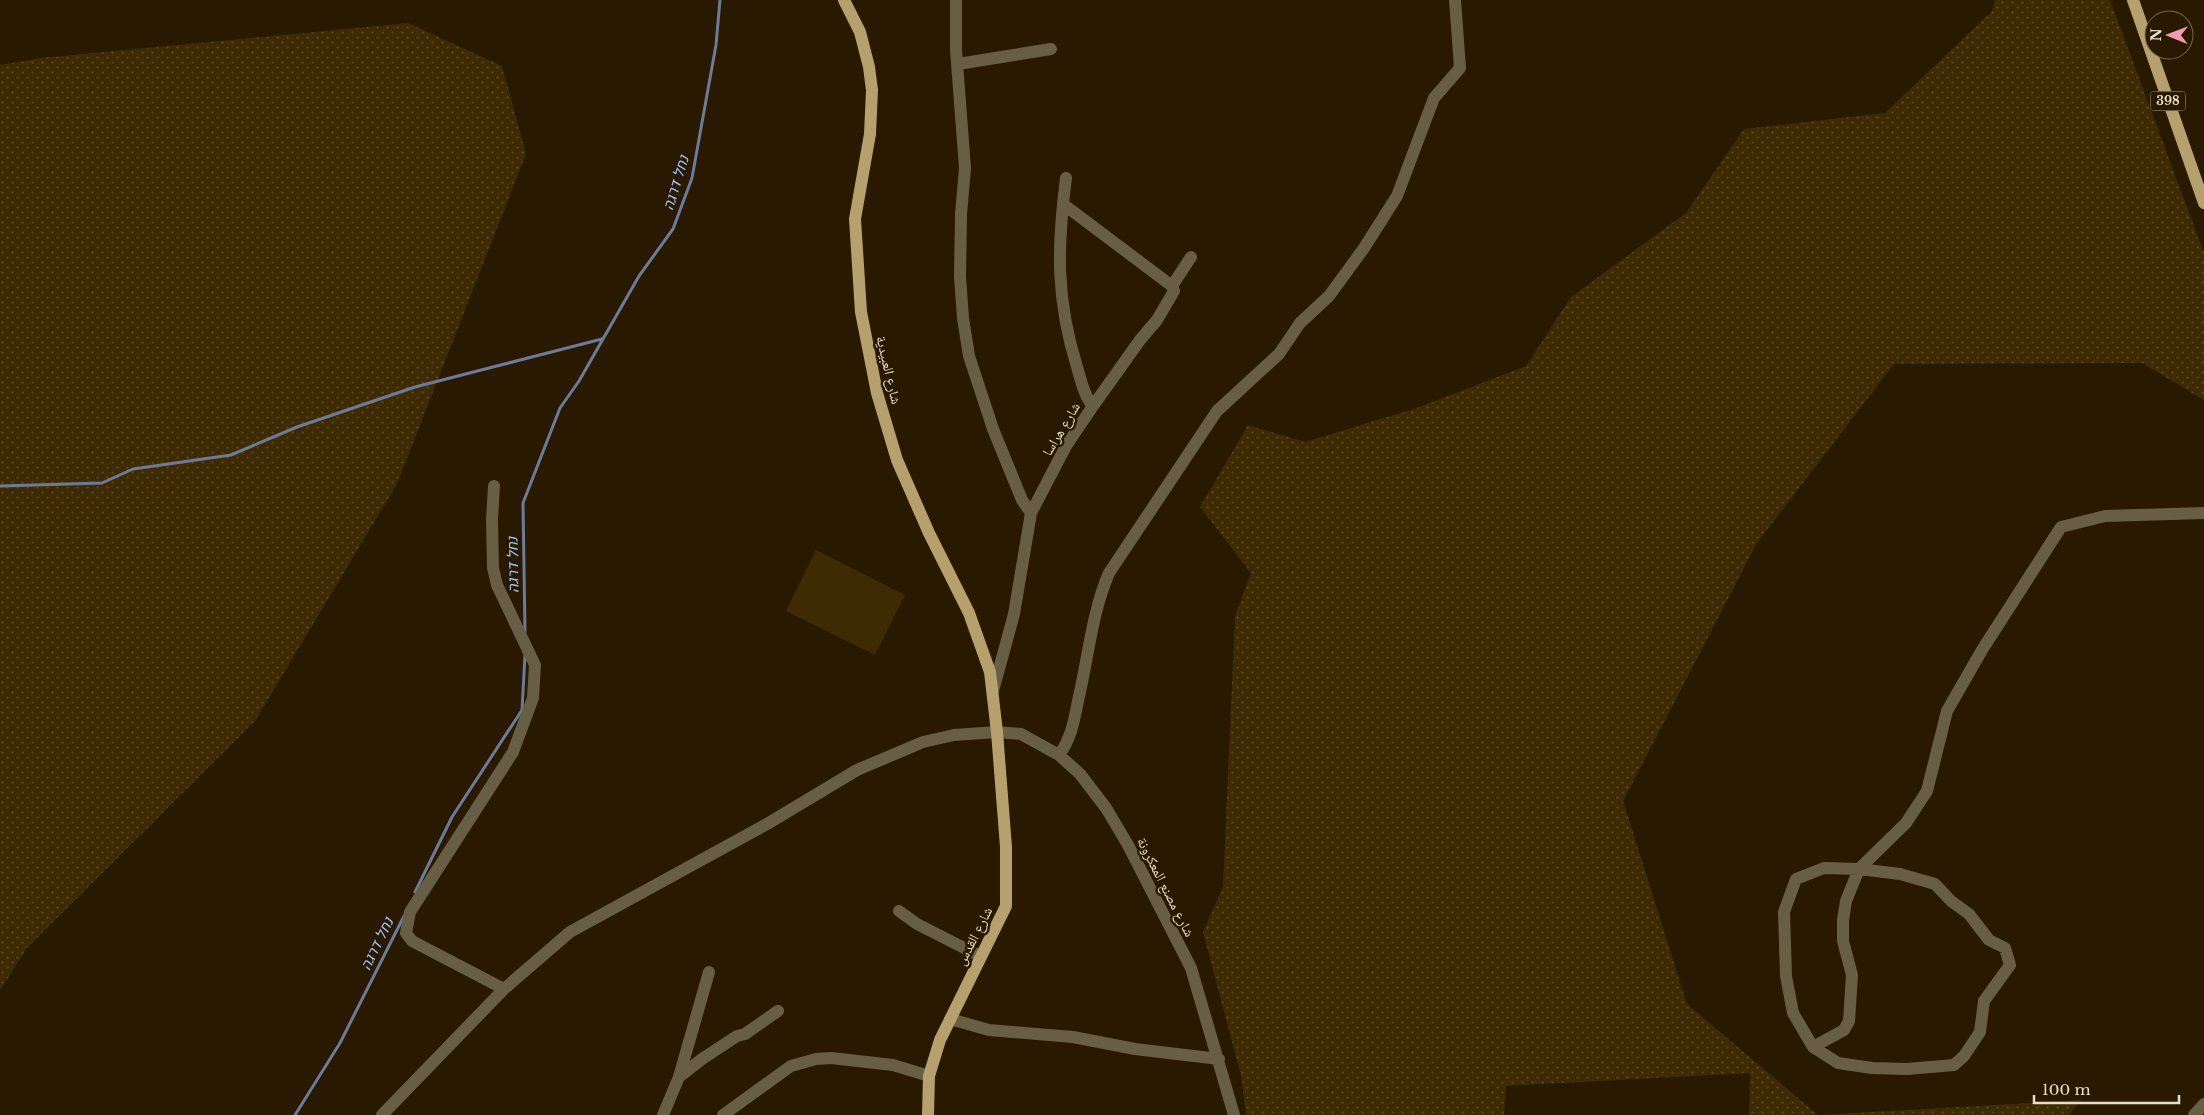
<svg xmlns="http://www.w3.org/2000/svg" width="2204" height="1115" font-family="'Libre Baskerville','Noto Naskh Arabic',Heebo,serif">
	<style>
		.grass { fill: url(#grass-dots) }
		.pitch { fill: #3e2b04 }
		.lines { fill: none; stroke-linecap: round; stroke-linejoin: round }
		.stream { stroke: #6c7b98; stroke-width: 3 }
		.minor { stroke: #685e46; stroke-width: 12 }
		.major { stroke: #b6a16e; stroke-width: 12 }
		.labels { text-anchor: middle; stroke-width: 5; stroke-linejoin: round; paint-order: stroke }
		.shield { fill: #281900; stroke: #aea28f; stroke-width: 1 }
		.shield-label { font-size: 12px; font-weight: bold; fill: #e7ddcc }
		.street-label { font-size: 14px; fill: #e7ddcc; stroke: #281900 }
		.water-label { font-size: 15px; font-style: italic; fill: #a0c1fc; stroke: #281900 }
	</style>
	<defs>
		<pattern id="grass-dots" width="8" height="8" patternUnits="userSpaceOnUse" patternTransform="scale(1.25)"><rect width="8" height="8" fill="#3e2b04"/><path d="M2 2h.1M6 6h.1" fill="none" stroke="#5a4927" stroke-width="1.8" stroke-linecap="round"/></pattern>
	</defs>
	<rect width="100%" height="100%" fill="#281900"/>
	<!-- grass -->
	<path class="grass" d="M 1995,0 L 2110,0 L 2204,253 L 2204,400 L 2142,363 L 1894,364 L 1757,543 L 1623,801 L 1687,1004 L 1818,1115 L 1749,1115 L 1750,1073 L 1506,1086 L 1504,1115 L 1246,1115 L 1241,1076 L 1203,932 L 1223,887 L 1235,616 L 1251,573 L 1200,507 L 1248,425 L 1305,442 L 1417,408 L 1526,366 L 1571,297 L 1686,213 L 1744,129 L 1885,113 L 1992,11 Z
		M 408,23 L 502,66 L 526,154 L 397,484 L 255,721 L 27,948 L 0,990 L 0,65 L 41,58 Z
		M 2081,1100 L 2069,1115 L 1819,1115 Z"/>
	<!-- pitch -->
	<path class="pitch" d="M 816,550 L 905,595 L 875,655 L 786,611 Z"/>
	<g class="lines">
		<!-- stream -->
		<path class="stream" d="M 0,486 L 102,483 L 133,469 L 231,455 L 297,427 L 415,387 L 602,339
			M 525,632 L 523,503 L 560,408 L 579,381 L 639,276 L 673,229 L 692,178 L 716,45 L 720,0
			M 415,892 L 452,817 L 522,710 L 525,655
			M 295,1115 L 340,1043 L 404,916"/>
		<!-- minor -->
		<path class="minor" d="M 956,0 L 956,50 L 965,168 L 961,214 L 960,277 L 963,318 L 969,356 L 993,429 L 1022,500 L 1031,513
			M 958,64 L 1051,49
			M 1063,204 L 1172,286 L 1174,291 L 1157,320 L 1140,340 L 1093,406
			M 1172,286 L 1191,257
			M 494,486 L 492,519 L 493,568 L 497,585 L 535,665 L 533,698 L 513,752 L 410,912 L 406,933 L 412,941 L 504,989
			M 993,691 L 1014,614 L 1031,513 L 1066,446 L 1093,406 C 1084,396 1081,380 1077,367 C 1056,299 1057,248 1066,178
			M 1059,755 C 1071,739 1074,721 1078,701 C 1088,659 1092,612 1109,573 L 1217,411 L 1279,354 L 1300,323 L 1329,296 L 1364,248 L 1397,196 L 1434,98 L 1460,68 L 1455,0
			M 1824,868 L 1859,869 L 1900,874 L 1935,884 L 1951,901 L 1969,914 L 1989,940 L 2005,948 L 2010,965 L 1984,1001 L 1980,1032 L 1964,1056 L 1954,1065 L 1907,1069 L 1872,1068 L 1838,1063 L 1813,1047 L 1793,1013 L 1786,976 L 1784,912 L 1796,879 Z
			M 899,911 L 917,924 L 980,956
			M 950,1019 L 989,1030 L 1073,1037 L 1135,1049 L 1219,1059
			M 1813,1047 L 1844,1030 L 1849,1021 L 1852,975 L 1843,941 L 1843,920 L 1846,901 L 1859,869 L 1906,823 L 1927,791 L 1947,711 L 1982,650 L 2061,527 L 2105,516 L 2204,513
			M 679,1077 L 709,972
			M 382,1115 L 504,989 L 570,932 L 767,824 L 857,770 L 923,742 L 954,735 L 997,732 L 1021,734 L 1059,755 L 1080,774 L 1106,808 L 1128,845 L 1191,968 L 1234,1115
			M 663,1115 L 679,1077 L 702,1059 L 737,1036 L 745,1034 L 778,1011
			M 723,1115 L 791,1066 L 816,1059 L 831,1058 L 893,1065 L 929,1076
			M 2194,1115 L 2204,1104"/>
		<!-- major -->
		<path class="major" d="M 844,0 L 860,32 L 869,67 L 872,90 L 870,134 L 855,219 L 861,312 L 877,393 L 897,460 L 929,533 L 969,613 L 990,672 L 997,732 L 1006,847 L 1006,906 L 940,1040 L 929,1076 L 928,1115
			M 2133,0 L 2204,203"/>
	</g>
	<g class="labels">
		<!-- shield labels -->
		<rect class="shield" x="2150.5" y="91.5" width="35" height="19" rx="4"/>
		<g class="shield-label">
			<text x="2168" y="105">398</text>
		</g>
		<!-- street labels -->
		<g class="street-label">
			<text transform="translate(889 370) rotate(77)" y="5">شارع العبيدية</text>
			<text transform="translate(1061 429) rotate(-59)" y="5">شارع هراسا</text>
			<text transform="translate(1166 887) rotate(63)" y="5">شارع مصنع المعكرونة</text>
			<text transform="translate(974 936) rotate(-63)" y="5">شارع القدس</text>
		</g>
		<!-- water labels -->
		<g class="water-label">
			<text transform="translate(676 183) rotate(-73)" y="5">נחל דרגה</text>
			<text transform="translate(513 565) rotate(-91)" y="5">נחל דרגה</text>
			<text transform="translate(377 944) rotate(-64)" y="5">נחל דרגה</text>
		</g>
	</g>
	<!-- north arrow -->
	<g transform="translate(2169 35) rotate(271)"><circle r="24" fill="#281900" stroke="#746752"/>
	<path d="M0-4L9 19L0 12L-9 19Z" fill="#f19ab1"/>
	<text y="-8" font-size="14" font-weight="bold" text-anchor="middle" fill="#e7ddcc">N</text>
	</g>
	<!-- scale -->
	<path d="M2034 1095v8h145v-8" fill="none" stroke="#e7ddcc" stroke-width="2.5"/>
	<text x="2042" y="1095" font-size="15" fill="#e7ddcc" stroke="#281900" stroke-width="4" paint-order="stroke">100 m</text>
</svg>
